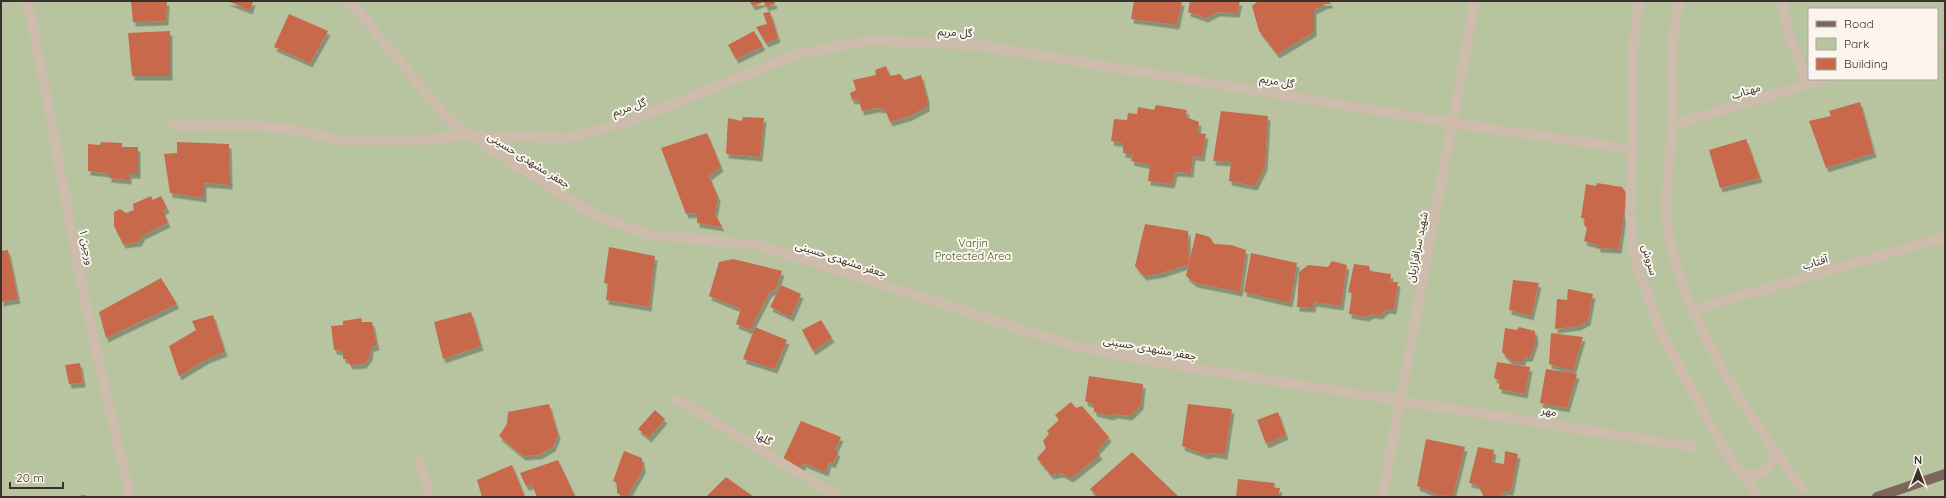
<svg xmlns="http://www.w3.org/2000/svg" width="1946" height="498" font-family="Quicksand,'Noto Sans Arabic',sans-serif">
	<style>
		.green { fill: #b8c4a0; fill-rule: evenodd }
		.building { fill: #c8694b; filter: url(#shadow) }
		.lines { fill: none; stroke-linecap: round; stroke-linejoin: round }
		.minor { stroke: #cdbbac; stroke-width: 10 }
		.tertiary { stroke: #cdbbac; stroke-width: 10 }
		.primary { stroke: #7d675c; stroke-width: 10 }
		.labels { text-anchor: middle; stroke-width: 4; stroke-linejoin: round; paint-order: stroke }
		.street-label { font-size: 11px; fill: #3b302b; stroke: #fbf5ee }
		.park-label { font-size: 11px; fill: #4a5a2e; stroke: #fbf5ee }
	</style>
	<defs>
		<filter id="shadow"><feDropShadow dx="2.5" dy="4.5" stdDeviation="0" flood-color="#0004"/></filter>
	</defs>
	<rect width="100%" height="100%" fill="#f4ebe1"/>
	<!-- green -->
	<path class="green" d="M 1,1 L 1945,1 L 1945,497 L 1,497 ZM 1809,9 L 1937,9 L 1937,79 L 1809,79 Z"/>
	<!-- building -->
	<path class="building" d="M 131,1 L 167,1 L 166,21 L 133,22 Z
		M 227,1 L 253,1 L 250,10 Z
		M 749,1 L 774,1 L 775,4 L 766,7 L 764,2 L 753,6 Z
		M 1134,1 L 1182,1 L 1177,25 L 1131,19 Z
		M 1190,1 L 1240,1 L 1237,13 L 1217,12 L 1206,18 L 1188,12 Z
		M 1258,1 L 1329,1 L 1331,4 L 1326,4 L 1314,10 L 1314,32 L 1277,54 L 1259,31 L 1252,6 Z
		M 770,12 L 778,38 L 766,43 L 756,27 L 767,24 L 763,13 Z
		M 289,14 L 328,31 L 310,63 L 274,47 Z
		M 170,31 L 170,76 L 132,76 L 128,33 Z
		M 754,31 L 763,46 L 736,59 L 728,45 Z
		M 886,66 L 890,76 L 900,74 L 904,80 L 921,75 L 927,98 L 927,107 L 910,116 L 890,122 L 885,109 L 876,108 L 862,111 L 858,99 L 852,100 L 850,93 L 856,90 L 853,80 L 876,75 L 875,70 Z
		M 1860,102 L 1874,153 L 1826,168 L 1809,121 L 1831,116 L 1829,111 Z
		M 1156,105 L 1187,110 L 1186,117 L 1199,122 L 1198,133 L 1206,134 L 1202,157 L 1193,156 L 1191,173 L 1175,172 L 1172,184 L 1148,181 L 1150,165 L 1131,161 L 1133,155 L 1123,153 L 1123,143 L 1111,141 L 1114,119 L 1127,120 L 1128,113 L 1137,114 L 1138,107 L 1154,110 Z
		M 1221,111 L 1268,116 L 1265,166 L 1255,186 L 1229,181 L 1231,162 L 1213,161 Z
		M 743,117 L 764,118 L 760,157 L 726,154 L 728,118 L 742,121 Z
		M 707,133 L 721,167 L 709,176 L 718,197 L 715,214 L 722,227 L 697,223 L 697,213 L 686,214 L 661,148 Z
		M 1746,139 L 1760,178 L 1720,188 L 1709,150 Z
		M 101,142 L 122,143 L 122,147 L 138,147 L 138,174 L 129,174 L 129,180 L 109,178 L 109,173 L 88,171 L 88,144 L 100,145 Z
		M 177,142 L 229,144 L 230,185 L 204,183 L 204,198 L 170,193 L 164,154 L 177,153 Z
		M 1597,183 L 1622,187 L 1627,194 L 1619,249 L 1598,248 L 1598,245 L 1584,241 L 1587,228 L 1584,225 L 1585,219 L 1581,218 L 1586,184 L 1596,186 Z
		M 151,196 L 153,200 L 161,196 L 167,208 L 163,211 L 168,223 L 143,235 L 139,242 L 123,244 L 114,226 L 114,212 L 120,209 L 126,213 L 134,210 L 133,204 Z
		M 1145,224 L 1188,231 L 1189,264 L 1162,273 L 1144,276 L 1135,266 Z
		M 1196,233 L 1210,237 L 1214,244 L 1231,245 L 1246,250 L 1240,292 L 1195,283 L 1186,276 Z
		M 609,247 L 655,256 L 649,307 L 606,300 L 608,284 L 604,283 Z
		M 8,250 L 18,299 L 1,302 L 1,251 Z
		M 1251,253 L 1297,263 L 1290,303 L 1244,292 Z
		M 733,259 L 782,271 L 776,289 L 769,293 L 750,330 L 736,324 L 741,309 L 709,296 L 719,262 Z
		M 1332,261 L 1347,265 L 1341,306 L 1314,302 L 1313,308 L 1297,307 L 1299,272 L 1308,265 L 1328,267 Z
		M 1354,264 L 1369,266 L 1370,271 L 1391,274 L 1390,282 L 1398,282 L 1394,310 L 1387,309 L 1380,315 L 1372,314 L 1366,317 L 1349,314 L 1352,293 L 1348,292 Z
		M 161,278 L 177,304 L 106,338 L 99,312 Z
		M 1513,280 L 1539,283 L 1531,316 L 1509,310 Z
		M 781,285 L 801,294 L 791,317 L 770,307 Z
		M 1568,289 L 1593,294 L 1588,321 L 1578,326 L 1555,329 L 1557,299 L 1567,300 Z
		M 471,312 L 481,346 L 443,359 L 434,322 Z
		M 213,315 L 225,352 L 207,359 L 179,376 L 169,346 L 196,330 L 192,321 Z
		M 361,318 L 362,322 L 372,322 L 377,346 L 371,347 L 370,356 L 364,364 L 350,365 L 347,359 L 343,359 L 343,351 L 334,350 L 331,326 L 343,325 L 343,321 Z
		M 821,320 L 832,338 L 813,351 L 802,330 Z
		M 755,327 L 787,340 L 775,369 L 743,359 Z
		M 1519,327 L 1535,331 L 1536,340 L 1530,357 L 1524,357 L 1523,361 L 1511,361 L 1502,352 L 1505,328 L 1517,330 Z
		M 1551,333 L 1583,337 L 1573,371 L 1549,364 Z
		M 1497,362 L 1530,367 L 1525,394 L 1499,389 L 1500,381 L 1494,378 Z
		M 80,363 L 83,383 L 69,384 L 65,365 Z
		M 1546,369 L 1577,374 L 1567,408 L 1540,403 Z
		M 1089,376 L 1143,384 L 1141,405 L 1130,416 L 1115,414 L 1111,416 L 1094,412 L 1094,405 L 1085,401 Z
		M 1071,402 L 1076,408 L 1082,406 L 1109,437 L 1097,451 L 1100,455 L 1071,478 L 1061,473 L 1051,475 L 1037,458 L 1046,448 L 1043,441 L 1049,434 L 1047,431 L 1059,420 L 1055,415 Z
		M 549,404 L 558,435 L 553,447 L 539,455 L 523,456 L 499,436 L 507,424 L 508,412 Z
		M 1188,404 L 1232,409 L 1225,455 L 1212,453 L 1206,455 L 1182,446 Z
		M 655,410 L 665,419 L 649,438 L 638,429 Z
		M 1278,412 L 1286,435 L 1266,444 L 1257,420 Z
		M 801,421 L 841,437 L 835,450 L 838,452 L 833,464 L 829,462 L 826,472 L 804,463 L 801,468 L 783,459 Z
		M 1426,439 L 1465,447 L 1453,495 L 1438,495 L 1417,486 Z
		M 1478,447 L 1494,450 L 1492,462 L 1504,464 L 1505,451 L 1518,454 L 1511,491 L 1504,491 L 1499,497 L 1484,497 L 1478,485 L 1469,483 Z
		M 624,451 L 642,458 L 643,469 L 627,497 L 617,493 L 617,483 L 613,481 Z
		M 1132,452 L 1179,497 L 1098,497 L 1090,489 Z
		M 558,460 L 575,496 L 537,497 L 532,485 L 526,486 L 520,473 Z
		M 512,465 L 525,497 L 482,497 L 477,480 Z
		M 726,477 L 754,497 L 706,497 Z
		M 1238,479 L 1275,483 L 1274,488 L 1280,488 L 1278,497 L 1236,497 Z
		M 85,495 L 88,497 L 77,497 L 77,496 Z"/>
	<g class="lines">
		<!-- minor -->
		<path class="minor" d="M 26,1 L 34,31 L 84,296 L 130,497
			M 350,1 L 448,119 L 468,135 L 598,217 L 650,235 L 759,245 L 1077,347 L 1161,363 L 1693,447
			M 1781,1 L 1788,31 L 1808,85
			M 1937,45 L 1945,43
			M 1672,125 L 1826,79
			M 174,126 L 250,125 L 296,130 L 338,140 L 411,141 L 468,135 L 567,138 L 633,120 L 798,54 L 871,40 L 984,46 L 1452,123 L 1632,149
			M 1692,310 L 1945,237
			M 677,399 L 838,497
			M 420,462 L 430,497
			M 1382,497 L 1475,1"/>
		<!-- tertiary -->
		<path class="tertiary" d="M 1639,1 L 1632,54 L 1632,149 L 1630,215 L 1634,256 L 1658,326 L 1695,397 L 1726,453 L 1759,497
			M 1680,1 C 1668,41 1673,84 1672,125 C 1671,146 1669,167 1667,188 C 1667,196 1665,204 1666,212 C 1676,314 1744,408 1802,488
			M 1741,473 C 1762,478 1771,471 1774,450"/>
		<!-- primary -->
		<path class="primary" d="M 1877,497 L 1945,474"/>
	</g>
	<g class="labels">
		<!-- street labels -->
		<g class="street-label">
			<text transform="translate(955 32) rotate(3)" y="4">گل مریم</text>
			<text transform="translate(1277 81) rotate(10)" y="4">گل مریم</text>
			<text transform="translate(1746 91) rotate(-17)" y="4">مهتاب</text>
			<text transform="translate(629 107) rotate(-18)" y="4">گل مریم</text>
			<text transform="translate(529 160) rotate(32)" y="4">جعفر مشهدی حسینی</text>
			<text transform="translate(87 247) rotate(79)" y="4">ورجین ۱</text>
			<text transform="translate(1417 247) rotate(-79)" y="4">شهید سرافرازیان</text>
			<text transform="translate(841 259) rotate(18)" y="4">جعفر مشهدی حسینی</text>
			<text transform="translate(1650 260) rotate(74)" y="4">سروش</text>
			<text transform="translate(1815 262) rotate(-16)" y="4">آفتاب</text>
			<text transform="translate(1150 348) rotate(10)" y="4">جعفر مشهدی حسینی</text>
			<text transform="translate(1549 411) rotate(9)" y="4">مهر</text>
			<text transform="translate(764 438) rotate(31)" y="4">گلها</text>
		</g>
		<!-- park labels -->
		<g class="park-label">
			<text x="973" y="247">Varjin<tspan x="973" dy="13">Protected Area</tspan></text>
		</g>
	</g>
	<!-- border -->
	<rect width="1946" height="498" fill="none" stroke="#3b302b" stroke-width="4"/>
	<!-- legend -->
	<rect x="1808" y="8" width="130" height="72" fill="#fbf5ee" stroke="#aea6a0"/>
	<rect x="1816" y="21" width="20" height="6" fill="#7d675c" stroke="#aea6a0"/>
	<text x="1844" y="28" font-size="12" fill="#3b302b">Road</text>
	<rect x="1816" y="38" width="20" height="12" fill="#b8c4a0" stroke="#aea6a0"/>
	<text x="1844" y="48" font-size="12" fill="#3b302b">Park</text>
	<rect x="1816" y="58" width="20" height="12" fill="#c8694b" stroke="#aea6a0"/>
	<text x="1844" y="68" font-size="12" fill="#3b302b">Building</text>
	<!-- north arrow -->
	<g transform="translate(1918 470)" stroke="#fbf5ee" stroke-width="3" paint-order="stroke">
	<path d="M0-3L7 15L0 10L-7 15Z" fill="#3b302b"/>
	<text y="-6" font-size="11" font-weight="bold" text-anchor="middle" fill="#3b302b">N</text>
	</g>
	<!-- scale -->
	<path d="M10 482v6h53v-6" fill="none" stroke="#3b302b" stroke-width="2"/>
	<text x="16" y="482" font-size="12" fill="#3b302b" stroke="#fbf5ee" stroke-width="3" paint-order="stroke">20 m</text>
</svg>
